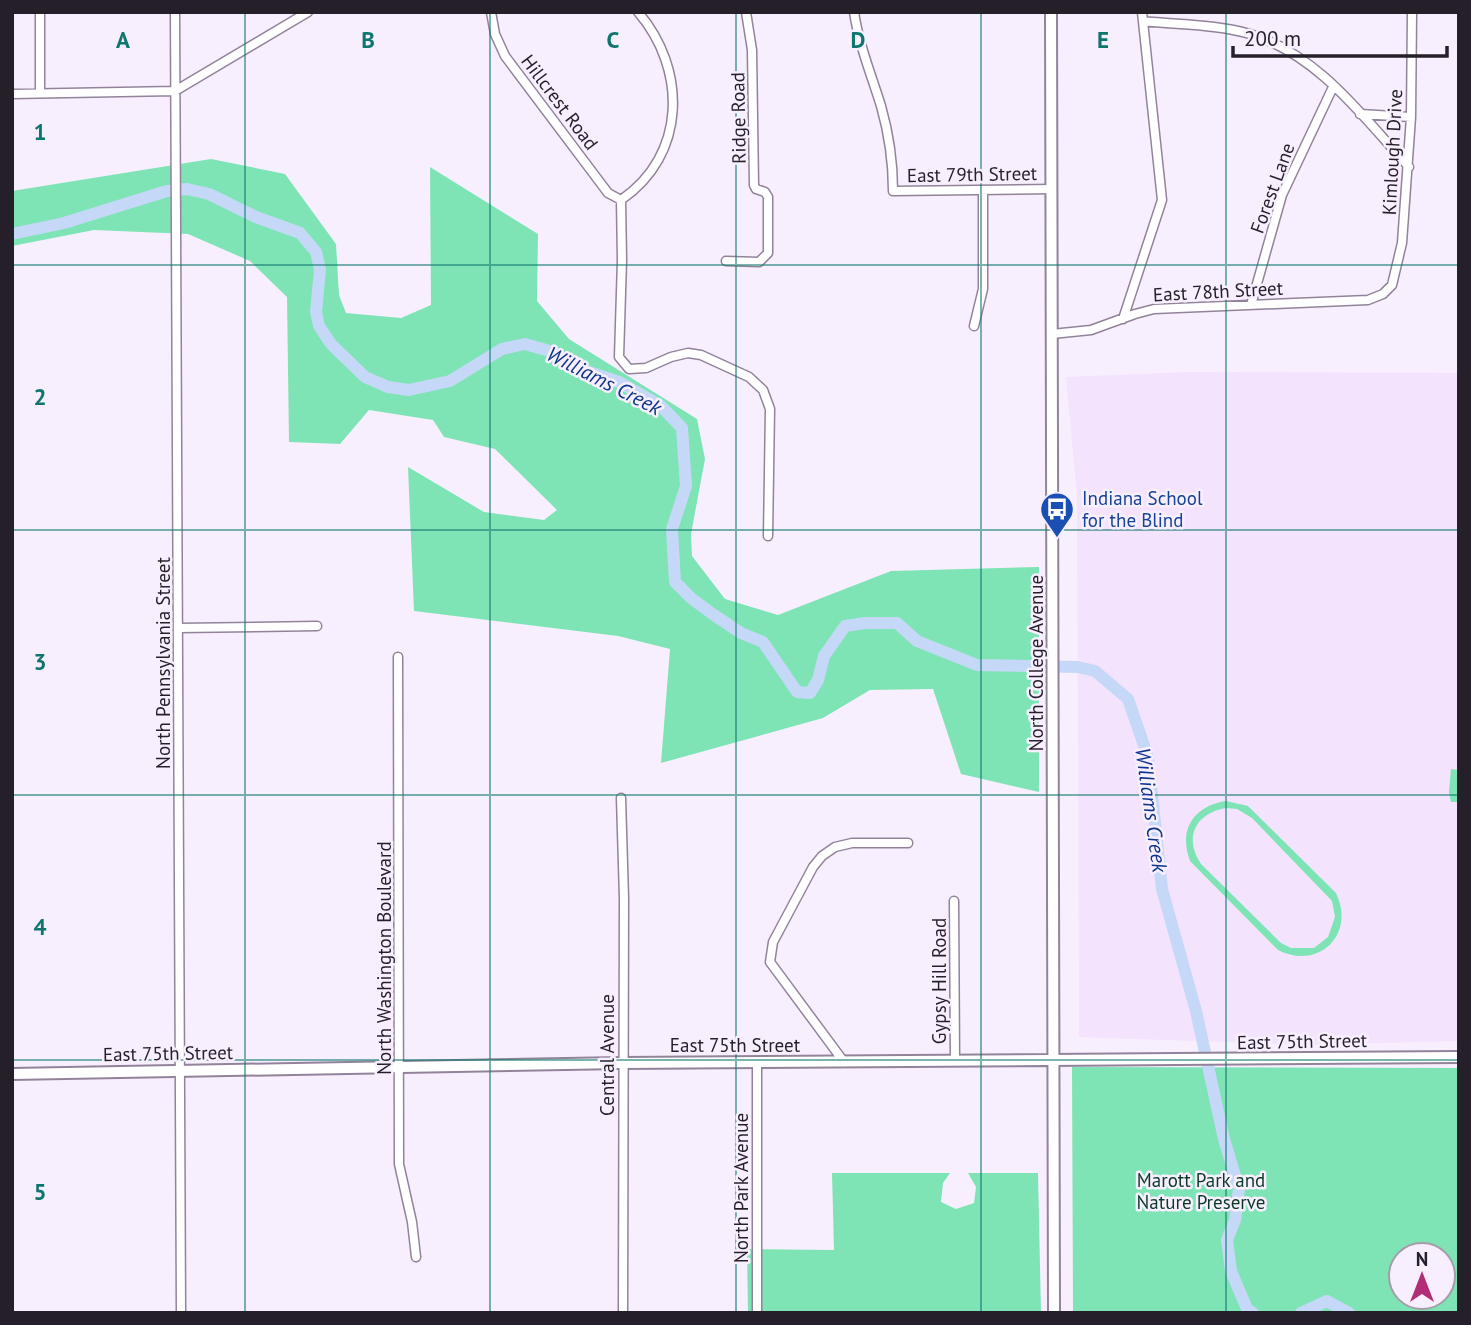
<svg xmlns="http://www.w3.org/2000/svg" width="1471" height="1325" font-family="'PT Sans',sans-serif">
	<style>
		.built { fill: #f3e3fd }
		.green { fill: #7ee4b5; fill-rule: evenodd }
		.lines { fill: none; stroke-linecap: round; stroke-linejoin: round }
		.river { stroke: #c6d8f8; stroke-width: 12 }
		.street-casing { stroke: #92839b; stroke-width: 11 }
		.secondary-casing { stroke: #92839b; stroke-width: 14 }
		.street { stroke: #fff; stroke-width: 8 }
		.secondary { stroke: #fff; stroke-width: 10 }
		.grid { fill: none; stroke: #0f766e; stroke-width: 2; stroke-opacity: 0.55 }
		.labels { text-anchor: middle; stroke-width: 5; stroke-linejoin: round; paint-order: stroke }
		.street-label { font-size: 19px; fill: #251f29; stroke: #f8effe }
		.transit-label { font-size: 19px; fill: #164399; stroke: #f8effe; text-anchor: start }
		.park-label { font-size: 19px; fill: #0a3a27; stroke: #f8effe }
		.water-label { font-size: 21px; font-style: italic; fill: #0d368c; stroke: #f8effe }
		.grid-label { font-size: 23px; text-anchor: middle; font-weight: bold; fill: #0f766e; stroke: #f8effe; stroke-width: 5; stroke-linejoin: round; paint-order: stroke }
	</style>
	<rect width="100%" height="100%" fill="#f8effe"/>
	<!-- built -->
	<path class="built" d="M 1189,372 L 1459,373 L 1459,1041 L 1307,1045 L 1079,1037 L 1077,497 L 1066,377 Z"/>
	<!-- green -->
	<path class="green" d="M 211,159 L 285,174 L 336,244 L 339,295 L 346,313 L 401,318 L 431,305 L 430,167 L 538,234 L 537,301 L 569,339 L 697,419 L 705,459 L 691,534 L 692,556 L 725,599 L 778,615 L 891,571 L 1039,567 L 1039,792 L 961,774 L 933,689 L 870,690 L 823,718 L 661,763 L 670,649 L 618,636 L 414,611 L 408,467 L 484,512 L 544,520 L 557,510 L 495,449 L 444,437 L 433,420 L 369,410 L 340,444 L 289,442 L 287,297 L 250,261 L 188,234 L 94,230 L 12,246 L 12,191 Z
		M 1451,769 L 1459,770 L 1459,802 L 1451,802 L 1449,792 Z
		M 1226,801 L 1248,806 L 1336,893 C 1356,934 1319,971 1278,950 L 1190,861 C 1178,829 1194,806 1226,801 ZM 1226,808 L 1237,809 L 1252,818 L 1332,901 L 1335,917 L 1328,937 L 1314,948 L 1291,948 L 1281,943 L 1201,864 C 1183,837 1196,813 1226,808 Z
		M 1072,1067 L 1459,1068 L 1459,1313 L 1073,1313 ZM 1443,1255 L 1443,1297 L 1401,1297 L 1401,1255 Z
		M 832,1173 L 950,1173 L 943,1183 L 941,1202 L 956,1209 L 974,1203 L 976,1187 L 968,1173 L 1038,1173 L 1041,1313 L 748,1313 L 747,1249 L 834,1250 Z"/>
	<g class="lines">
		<!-- river -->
		<path class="river" d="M 12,234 L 64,223 L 167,191 L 187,189 L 209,194 L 256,217 L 300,233 L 316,252 L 320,269 L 316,312 L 319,326 L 331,344 L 365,377 L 388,387 L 409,390 L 450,381 L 502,349 L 525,344 L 553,352 L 583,370 L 619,382 L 661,406 L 682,428 L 686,486 L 672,529 L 675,582 L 691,598 L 714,615 L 741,633 L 763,642 L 797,692 L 810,693 L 818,680 L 824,656 L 845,626 L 865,623 L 897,623 L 917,641 L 977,665 L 1078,667 L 1095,671 L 1128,699 L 1148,757 L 1162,889 L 1196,1011 L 1224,1139 L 1239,1189 L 1235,1220 L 1227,1240 L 1231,1271 L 1247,1309 L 1253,1313
			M 1301,1313 L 1327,1301 L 1349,1313"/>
		<!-- street casing -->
		<g class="street-casing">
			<path id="street" d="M 40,12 L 40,93
				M 175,12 L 181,1313
				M 491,12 L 495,34 L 505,56 L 608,193 L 621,200
				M 854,12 C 859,45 871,74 881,106 C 889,134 893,162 893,191 L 1052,189
				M 1143,21 C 1177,25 1216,24 1250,34 C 1318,54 1363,117 1409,167
				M 12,94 L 175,91 L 308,12
				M 1360,114 L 1411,117
				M 621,200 L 622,260 L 619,357 L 629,369 L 646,368 L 671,357 L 688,353 L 701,355 L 749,377 L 763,390 L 770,409 L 768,536
				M 621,200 C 687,155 687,69 638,12
				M 726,261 L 759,262 L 768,253 L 768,197 L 765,192 L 756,189 L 754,185 L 752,50 L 746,12
				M 1251,305 L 1282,195 L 1333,87
				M 1123,319 L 1162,200 L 1142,12
				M 974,326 L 983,289 L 983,190
				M 1052,334 L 1091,330 L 1135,314 L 1154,309 L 1368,300 L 1383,294 L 1392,285 L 1402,243 L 1411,117 L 1412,12
				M 178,628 L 317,626
				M 398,657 L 399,1164 L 412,1222 L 416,1257
				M 621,798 L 624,898 L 623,1313
				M 954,901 L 955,1061
				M 844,1062 L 770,962 L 773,942 L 813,867 L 822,856 L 835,847 L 852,843 L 908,843
				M 757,1063 L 757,1313"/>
		</g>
		<!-- secondary casing -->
		<g class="secondary-casing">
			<path id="secondary" d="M 1051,12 L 1054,1313
				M 12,1074 L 622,1063 L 1459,1057"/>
		</g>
		<!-- street -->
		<use href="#street" class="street"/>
		<!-- secondary -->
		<use href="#secondary" class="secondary"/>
	</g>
	<!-- grid -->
	<path class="grid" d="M 245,12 L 245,1313M 490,12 L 490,1313M 736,12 L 736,1313M 981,12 L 981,1313M 1226,12 L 1226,1313M 12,265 L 1459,265M 12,530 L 1459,530M 12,795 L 1459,795M 12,1060 L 1459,1060"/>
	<!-- icons -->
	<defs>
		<g id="bus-pin" transform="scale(1.75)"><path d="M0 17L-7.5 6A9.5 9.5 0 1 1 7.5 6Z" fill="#1a4fb4" stroke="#f8effe"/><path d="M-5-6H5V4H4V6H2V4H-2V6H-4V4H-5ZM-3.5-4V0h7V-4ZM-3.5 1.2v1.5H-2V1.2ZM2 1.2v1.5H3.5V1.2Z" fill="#fff"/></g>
	</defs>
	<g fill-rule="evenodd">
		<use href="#bus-pin" x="1057" y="509"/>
	</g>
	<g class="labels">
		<!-- street labels -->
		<g class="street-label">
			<text transform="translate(560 102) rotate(53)" y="7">Hillcrest Road</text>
			<text transform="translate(738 118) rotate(-91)" y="7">Ridge Road</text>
			<text transform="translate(1392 152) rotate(-87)" y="7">Kimlough Drive</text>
			<text transform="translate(972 174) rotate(-1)" y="7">East 79th Street</text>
			<text transform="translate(1272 188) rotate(-70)" y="7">Forest Lane</text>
			<text transform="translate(1218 291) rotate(-3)" y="7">East 78th Street</text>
			<text transform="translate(163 663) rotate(-90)" y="7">North Pennsylvania Street</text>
			<text transform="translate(1036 663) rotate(-90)" y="7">North College Avenue</text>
			<text transform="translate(384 958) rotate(-90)" y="7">North Washington Boulevard</text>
			<text transform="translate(939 981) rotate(-90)" y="7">Gypsy Hill Road</text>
			<text transform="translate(1302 1041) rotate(-1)" y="7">East 75th Street</text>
			<text x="735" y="1052">East 75th Street</text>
			<text transform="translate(168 1053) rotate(-1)" y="7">East 75th Street</text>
			<text transform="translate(607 1055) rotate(-90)" y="7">Central Avenue</text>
			<text transform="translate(741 1188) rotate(-90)" y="7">North Park Avenue</text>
		</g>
		<!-- transit labels -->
		<g class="transit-label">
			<text x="1082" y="505">Indiana School<tspan x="1082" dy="22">for the Blind</tspan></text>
		</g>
		<!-- park labels -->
		<g class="park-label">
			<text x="1201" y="1187">Marott Park and<tspan x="1201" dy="22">Nature Preserve</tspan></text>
		</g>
		<!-- water labels -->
		<g class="water-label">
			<text transform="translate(604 381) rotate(27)" y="7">Williams Creek</text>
			<text transform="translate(1151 810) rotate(82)" y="7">Williams Creek</text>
		</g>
	</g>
	<g class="grid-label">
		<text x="123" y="48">A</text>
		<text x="368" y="48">B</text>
		<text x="613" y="48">C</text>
		<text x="858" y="48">D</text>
		<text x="1103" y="48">E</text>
		<text x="40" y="140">1</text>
		<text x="40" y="405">2</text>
		<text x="40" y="670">3</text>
		<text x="40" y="935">4</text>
		<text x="40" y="1200">5</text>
	</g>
	<!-- border -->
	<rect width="1471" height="1325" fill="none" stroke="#251f29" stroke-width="28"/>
	<!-- north arrow -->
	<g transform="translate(1422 1276)"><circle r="33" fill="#f8effe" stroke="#a49ca9" stroke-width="2"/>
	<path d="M0-5L12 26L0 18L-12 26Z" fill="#b12e77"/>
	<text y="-10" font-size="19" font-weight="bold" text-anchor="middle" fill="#251f29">N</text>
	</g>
	<!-- scale -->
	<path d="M1233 46v10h214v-10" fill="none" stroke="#251f29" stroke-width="3.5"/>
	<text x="1244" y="46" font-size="21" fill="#251f29" stroke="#f8effe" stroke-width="5" paint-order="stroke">200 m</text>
</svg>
